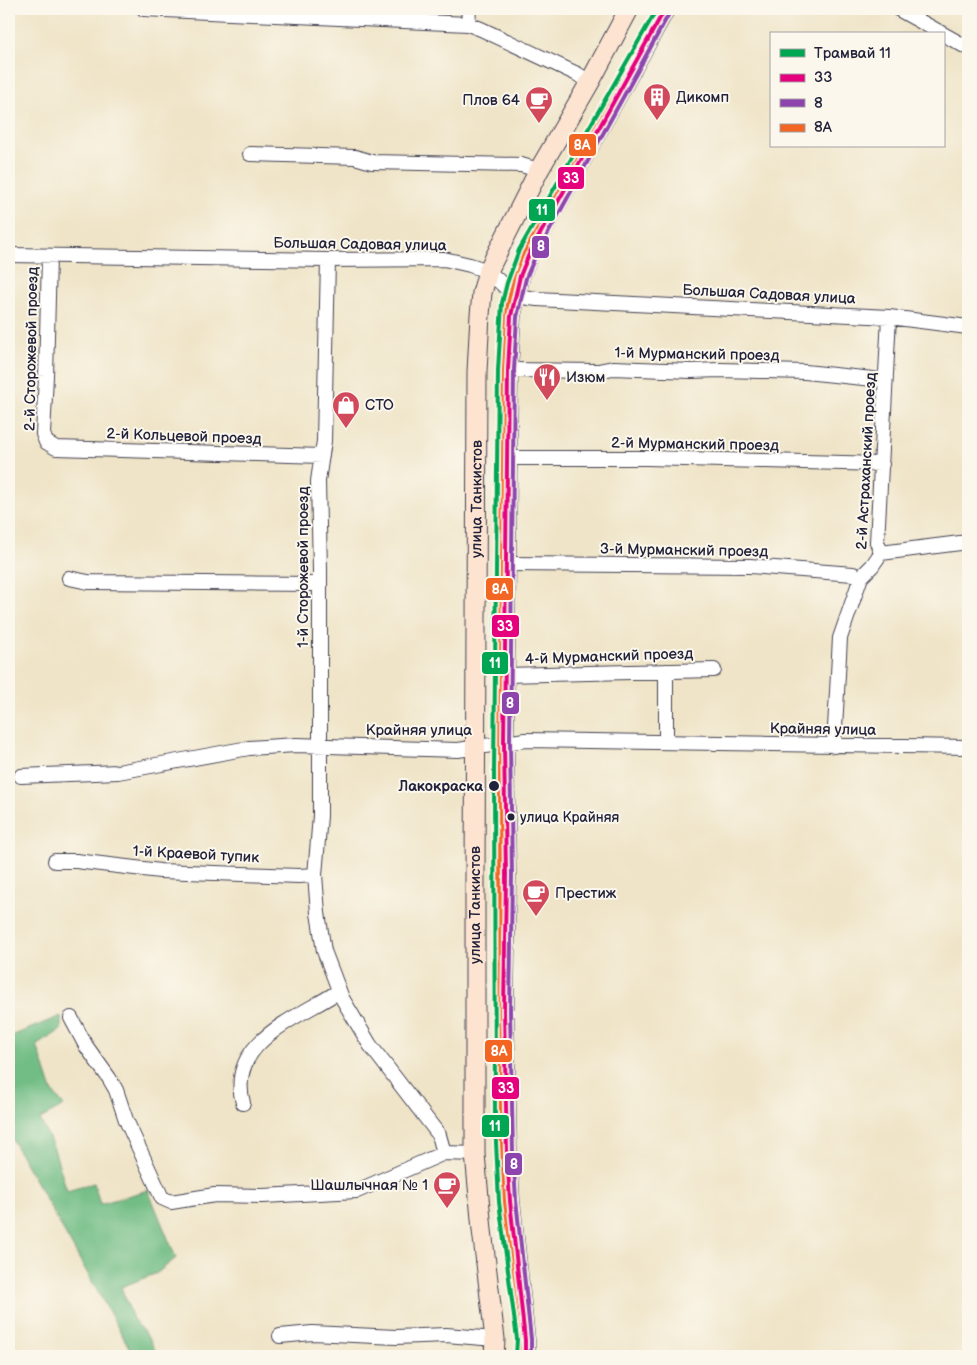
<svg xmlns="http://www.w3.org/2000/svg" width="977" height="1365" font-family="'Balsamiq Sans',sans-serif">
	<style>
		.forest { fill: #72bd85; stroke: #4a7060 }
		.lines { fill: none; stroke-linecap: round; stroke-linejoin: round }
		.minor-casing { stroke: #413f50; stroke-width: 16 }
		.secondary-casing { stroke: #413f50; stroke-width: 21 }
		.minor { stroke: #fff; stroke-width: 14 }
		.secondary { stroke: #fde4d1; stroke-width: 19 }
		.bus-1-casing { stroke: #fbf7ec; stroke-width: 8 }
		.bus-2-casing { stroke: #fbf7ec; stroke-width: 8 }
		.bus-3-casing { stroke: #fbf7ec; stroke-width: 8 }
		.bus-1 { stroke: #e5007d; stroke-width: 4 }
		.bus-2 { stroke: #8e44ad; stroke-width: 4 }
		.bus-3 { stroke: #f26522; stroke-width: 4 }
		.tram-1-casing { stroke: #fbf7ec; stroke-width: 8 }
		.tram-1 { stroke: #00a651; stroke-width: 4 }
		.stop-dot { fill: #22223b; stroke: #fbf7ec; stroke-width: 2 }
		.labels { text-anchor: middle; stroke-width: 4; stroke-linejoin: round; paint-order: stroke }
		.bus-label { font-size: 14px; fill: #22223b; stroke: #fbf7ec; text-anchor: start }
		.poi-label { font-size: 15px; fill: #22223b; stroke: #fbf7ec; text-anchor: start }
		.street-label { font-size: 15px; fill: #22223b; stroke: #fbf7ec }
		.stop-label { font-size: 15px; font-weight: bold; fill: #22223b; stroke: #fbf7ec; text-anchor: end }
		.line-badge { stroke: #fbf7ec; stroke-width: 2 }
		.badge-label { font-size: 14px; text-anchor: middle; font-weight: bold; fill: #fff }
	</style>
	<rect width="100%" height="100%" fill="#fbf7ec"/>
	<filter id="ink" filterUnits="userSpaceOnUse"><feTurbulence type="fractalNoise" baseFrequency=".02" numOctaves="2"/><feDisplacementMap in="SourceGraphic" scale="10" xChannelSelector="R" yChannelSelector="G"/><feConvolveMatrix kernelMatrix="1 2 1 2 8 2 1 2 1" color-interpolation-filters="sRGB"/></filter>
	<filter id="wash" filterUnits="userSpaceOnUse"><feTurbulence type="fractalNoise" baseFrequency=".0096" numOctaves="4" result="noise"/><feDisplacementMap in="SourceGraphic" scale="20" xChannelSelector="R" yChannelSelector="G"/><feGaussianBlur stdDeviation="1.12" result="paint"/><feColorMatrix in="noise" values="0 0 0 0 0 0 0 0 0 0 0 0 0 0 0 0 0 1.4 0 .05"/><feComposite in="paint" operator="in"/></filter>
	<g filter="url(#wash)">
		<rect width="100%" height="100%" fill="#efe4c7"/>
		<!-- forest -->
		<path class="forest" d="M 61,1016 L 61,1030 L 37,1045 L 52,1091 L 64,1106 L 40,1119 L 54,1149 L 67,1191 L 94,1183 L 100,1204 L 148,1190 L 176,1258 L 157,1273 L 121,1287 L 133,1319 L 150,1340 L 158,1356 L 134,1356 L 9,1134 L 9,1037 Z"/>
	</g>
	<g filter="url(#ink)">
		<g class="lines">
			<!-- minor casing -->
			<g class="minor-casing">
				<path id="minor" d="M 144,9 L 468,24 L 481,29 L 577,74 L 590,82
					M 898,9 L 943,34
					M 468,24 L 469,9
					M 943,34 L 968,48
					M 250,154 L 355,157 L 372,162 L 521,165 L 539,170
					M 9,255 L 328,260 L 444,259 L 470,265 L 488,271 L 515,296 L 537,299 L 889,317 L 968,327
					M 49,257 L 46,376 L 43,434 L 46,442 L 56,448 L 322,456
					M 328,260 L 324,441 L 318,481 L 320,570 L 320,816 L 315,875 L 318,913 L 324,951 L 342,998 L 370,1045 L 439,1135 L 444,1153
					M 508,370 L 598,371 L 613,368 L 691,371 L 720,370 L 805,372 L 873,379 L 886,378
					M 507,458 L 647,458 L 882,464
					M 881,553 L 968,542
					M 506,564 L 750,566 L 853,574 L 861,577
					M 69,578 L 88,582 L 319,584
					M 505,675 L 714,670
					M 666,742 L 666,671
					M 834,746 L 840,638 L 861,577 L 872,566 L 881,553 L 877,542 L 889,317
					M 21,776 L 118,772 L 249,748 L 296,745 L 458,750 L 525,740 L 968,747
					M 55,861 L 76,861 L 160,871 L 299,876 L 315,875
					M 71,1018 L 86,1046 L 109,1078 L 116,1090 L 126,1120 L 162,1198 L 171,1202 L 215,1195 L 263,1196 L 357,1191 L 444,1153 L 475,1154
					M 243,1103 C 226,1041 299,1018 339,991
					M 280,1336 L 312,1333 L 396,1337 L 446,1335 L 495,1339"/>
			</g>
			<!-- secondary casing -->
			<g class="secondary-casing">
				<g id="secondary">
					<path id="s1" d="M 494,1356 L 495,1339 L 482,1230 L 475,1154 L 475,878 L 477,372 L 480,315 L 482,293 L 488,271 L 539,170 L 590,82 L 629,9"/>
					<path d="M 525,1356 L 525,1340 L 510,1201 L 507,1153 L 504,1011 L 506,875 L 504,743 L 508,370 L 511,316 L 520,276 L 529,254 L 665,9"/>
				</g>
			</g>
			<!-- minor -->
			<use href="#minor" class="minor"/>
			<!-- secondary -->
			<use href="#secondary" class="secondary"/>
			<!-- bus-1 casing -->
			<g class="bus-1-casing">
				<path id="bus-1" d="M 525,1356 L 525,1340 L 510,1201 L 507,1153 L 504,1011 L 506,875 L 504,743 L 508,370 L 511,316 L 520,276 L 529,254 L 665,9"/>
			</g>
			<!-- bus-2 casing -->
			<g class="bus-2-casing">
				<path id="bus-2" d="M 531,1356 L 531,1339 L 516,1200 L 513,1153 L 510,1011 L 512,875 L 510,743 L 514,370 L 517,317 L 526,278 L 535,257 L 670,12"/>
			</g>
			<!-- bus-3 casing -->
			<g class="bus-3-casing">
				<path id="bus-3" d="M 519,1356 L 519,1340 L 504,1201 L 501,1153 L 498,1011 L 500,875 L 498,743 L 502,370 L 505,315 L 514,274 L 524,251 L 658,9"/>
			</g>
			<!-- bus-1 -->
			<use href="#bus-1" class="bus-1"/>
			<!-- bus-2 -->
			<use href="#bus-2" class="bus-2"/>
			<!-- bus-3 -->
			<use href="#bus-3" class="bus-3"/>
			<!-- tram-1 casing -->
			<g class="tram-1-casing">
				<path id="tram-1" d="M 516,1356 L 517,1339 L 499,1202 L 495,1123 L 494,771 L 498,370 L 502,303 L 507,283 L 519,250 L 657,9"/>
			</g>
			<!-- tram-1 -->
			<use href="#tram-1" class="tram-1"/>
		</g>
	</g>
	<!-- icons -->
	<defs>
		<g id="building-pin" transform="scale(1.4375)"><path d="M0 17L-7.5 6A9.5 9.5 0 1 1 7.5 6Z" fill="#d1495b" stroke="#fbf7ec"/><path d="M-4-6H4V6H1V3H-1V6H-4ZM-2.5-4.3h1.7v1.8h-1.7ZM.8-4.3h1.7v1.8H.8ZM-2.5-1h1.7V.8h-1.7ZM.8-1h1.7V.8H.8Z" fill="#fff"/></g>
		<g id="cafe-pin" transform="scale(1.4375)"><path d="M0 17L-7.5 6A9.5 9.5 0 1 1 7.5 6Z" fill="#d1495b" stroke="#fbf7ec"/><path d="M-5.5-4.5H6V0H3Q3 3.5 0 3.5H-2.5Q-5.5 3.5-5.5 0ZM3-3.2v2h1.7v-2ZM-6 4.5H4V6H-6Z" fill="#fff"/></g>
		<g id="restaurant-pin" transform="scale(1.4375)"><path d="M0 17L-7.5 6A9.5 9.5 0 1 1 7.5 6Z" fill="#d1495b" stroke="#fbf7ec"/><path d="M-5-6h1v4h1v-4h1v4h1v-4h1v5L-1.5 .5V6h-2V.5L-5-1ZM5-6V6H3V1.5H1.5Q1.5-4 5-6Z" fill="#fff"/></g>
		<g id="shop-pin" transform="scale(1.4375)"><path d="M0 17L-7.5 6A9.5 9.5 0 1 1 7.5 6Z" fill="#d1495b" stroke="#fbf7ec"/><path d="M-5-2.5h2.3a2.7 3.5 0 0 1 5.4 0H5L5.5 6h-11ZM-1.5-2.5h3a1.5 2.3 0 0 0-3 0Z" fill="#fff"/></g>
	</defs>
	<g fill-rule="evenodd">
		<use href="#building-pin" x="657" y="97"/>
		<use href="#cafe-pin" x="539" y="100"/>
		<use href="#restaurant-pin" x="547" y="377"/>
		<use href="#shop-pin" x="346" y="405"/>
		<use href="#cafe-pin" x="536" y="893"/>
		<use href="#cafe-pin" x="447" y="1185"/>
	</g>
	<!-- markers -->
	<g class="stop-dot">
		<circle cx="494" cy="786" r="6"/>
		<circle cx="511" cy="817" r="4.5"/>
	</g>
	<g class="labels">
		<!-- bus labels -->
		<g class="bus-label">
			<text x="520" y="822">улица Крайняя</text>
		</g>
		<!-- poi labels -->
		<g class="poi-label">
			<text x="676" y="102">Дикомп</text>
			<text x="520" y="105" text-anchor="end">Плов 64</text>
			<text x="566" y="382">Изюм</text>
			<text x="365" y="410">СТО</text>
			<text x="555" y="898">Престиж</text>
			<text x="428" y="1190" text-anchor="end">Шашлычная № 1</text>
		</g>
		<!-- street labels -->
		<g class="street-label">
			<text transform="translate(360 244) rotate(1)" y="5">Большая Садовая улица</text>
			<text transform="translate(769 294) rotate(3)" y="5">Большая Садовая улица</text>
			<text transform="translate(31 349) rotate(-89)" y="5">2-й Сторожевой проезд</text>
			<text transform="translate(697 354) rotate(1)" y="5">1-й Мурманский проезд</text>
			<text transform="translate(184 436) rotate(2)" y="5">2-й Кольцевой проезд</text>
			<text transform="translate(695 444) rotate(1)" y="5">2-й Мурманский проезд</text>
			<text transform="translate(866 461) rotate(-87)" y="5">2-й Астраханский проезд</text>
			<text dy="5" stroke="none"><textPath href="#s1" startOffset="858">улица Танкистов</textPath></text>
			<text transform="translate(684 550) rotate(1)" y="5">3-й Мурманский проезд</text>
			<text transform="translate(303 567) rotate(-90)" y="5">1-й Сторожевой проезд</text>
			<text transform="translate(609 656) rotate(-2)" y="5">4-й Мурманский проезд</text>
			<text transform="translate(823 729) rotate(1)" y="5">Крайняя улица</text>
			<text x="419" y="735">Крайняя улица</text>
			<text transform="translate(196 854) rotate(3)" y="5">1-й Краевой тупик</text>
			<text dy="5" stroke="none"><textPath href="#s1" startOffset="452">улица Танкистов</textPath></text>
		</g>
		<!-- stop labels -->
		<g class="stop-label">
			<text x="483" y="791">Лакокраска</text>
		</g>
	</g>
	<g class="line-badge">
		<rect x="568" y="133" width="29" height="24" rx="5" fill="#f26522"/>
		<rect x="557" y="166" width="28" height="24" rx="5" fill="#e5007d"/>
		<rect x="528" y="198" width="28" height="24" rx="5" fill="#00a651"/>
		<rect x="531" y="235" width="19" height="24" rx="5" fill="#8e44ad"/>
		<rect x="485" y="577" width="29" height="24" rx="5" fill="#f26522"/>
		<rect x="491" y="614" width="29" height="24" rx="5" fill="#e5007d"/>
		<rect x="481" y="651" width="28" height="24" rx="5" fill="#00a651"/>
		<rect x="501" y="691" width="19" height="24" rx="5" fill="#8e44ad"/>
		<rect x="484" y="1039" width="29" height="24" rx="5" fill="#f26522"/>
		<rect x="491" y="1076" width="29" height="24" rx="5" fill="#e5007d"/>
		<rect x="481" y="1114" width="29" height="24" rx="5" fill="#00a651"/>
		<rect x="504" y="1152" width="19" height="24" rx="5" fill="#8e44ad"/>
	</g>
	<g class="badge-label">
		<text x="582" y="150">8А</text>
		<text x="571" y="183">33</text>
		<text x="542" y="215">11</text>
		<text x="541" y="251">8</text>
		<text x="500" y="594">8А</text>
		<text x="505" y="631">33</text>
		<text x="495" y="668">11</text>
		<text x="510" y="708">8</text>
		<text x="499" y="1056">8А</text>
		<text x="506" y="1093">33</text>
		<text x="495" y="1131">11</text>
		<text x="514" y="1169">8</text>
	</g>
	<!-- margin -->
	<rect width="977" height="1365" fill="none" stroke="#fbf7ec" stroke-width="30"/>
	<!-- legend -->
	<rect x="770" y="32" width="175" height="115" fill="#fbf7ec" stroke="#a4a2a5"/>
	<rect x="780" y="49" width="25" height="8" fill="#00a651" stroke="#a4a2a5"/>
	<text x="814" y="58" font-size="15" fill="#22223b">Трамвай 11</text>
	<rect x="780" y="74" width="25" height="8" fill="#e5007d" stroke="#a4a2a5"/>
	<text x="814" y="82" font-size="15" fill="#22223b">33</text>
	<rect x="780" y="99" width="25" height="8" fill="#8e44ad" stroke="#a4a2a5"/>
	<text x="814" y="108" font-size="15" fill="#22223b">8</text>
	<rect x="780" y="124" width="25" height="8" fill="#f26522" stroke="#a4a2a5"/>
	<text x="814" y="132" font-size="15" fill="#22223b">8А</text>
</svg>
